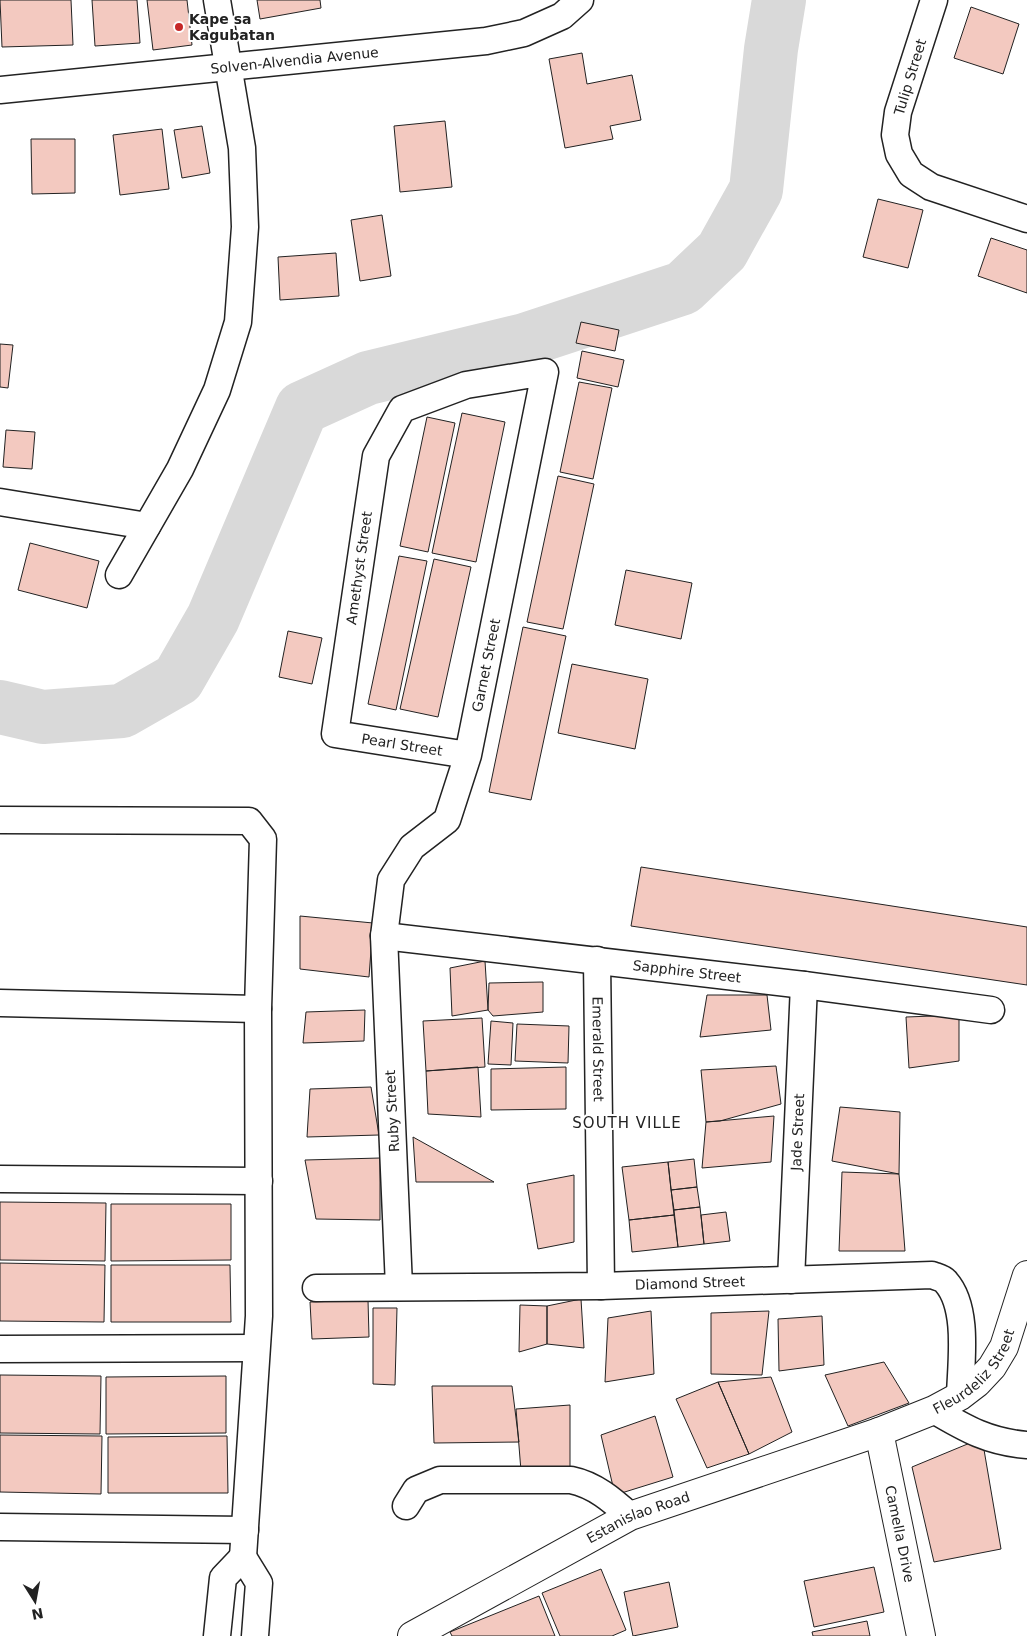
<svg xmlns="http://www.w3.org/2000/svg" width="1027" height="1636" font-family="'DejaVu Sans',sans-serif">
	<style>
		.lines { fill: none; stroke-linecap: round; stroke-linejoin: round }
		.river { stroke: #d9d9d9; stroke-width: 54 }
		.building { fill: #f3c9c0; stroke: #222 }
		.street-casing { stroke: #222; stroke-width: 29 }
		.secondary-casing { stroke: #222; stroke-width: 30 }
		.street { stroke: #fff; stroke-width: 26 }
		.secondary { stroke: #fff; stroke-width: 28 }
		.poi-dot { fill: #c62828; stroke: #fff; stroke-width: 2 }
		.labels { text-anchor: middle; stroke-width: 4; stroke-linejoin: round; paint-order: stroke }
		.poi-label { font-size: 14px; font-weight: bold; fill: #222; stroke: #fff; text-anchor: start }
		.street-label { font-size: 14px; fill: #222; stroke: #fff }
		.neighbourhood-label { font-size: 15px; letter-spacing: 1px; fill: #222; stroke: #fff }
	</style>
	<rect width="100%" height="100%" fill="#fff"/>
	<g class="lines">
		<!-- river -->
		<path class="river" d="M 0,707 L 43,717 L 122,711 L 178,679 L 213,618 L 302,408 L 368,378 L 525,340 L 683,288 L 722,251 L 756,190 L 771,49 L 779,0"/>
	</g>
	<!-- building -->
	<path class="building" d="M 0,0 L 71,0 L 73,45 L 2,47 Z
		M 92,0 L 137,0 L 140,43 L 95,46 Z
		M 147,0 L 187,0 L 192,45 L 153,50 Z
		M 257,0 L 320,0 L 321,8 L 260,19 Z
		M 971,7 L 1019,24 L 1003,74 L 954,58 Z
		M 582,53 L 587,84 L 632,75 L 641,120 L 610,126 L 613,139 L 565,148 L 549,59 Z
		M 445,121 L 452,187 L 400,192 L 394,126 Z
		M 202,126 L 210,173 L 182,178 L 174,130 Z
		M 162,129 L 169,189 L 120,195 L 113,135 Z
		M 31,139 L 75,139 L 75,193 L 32,194 Z
		M 878,199 L 923,210 L 908,268 L 863,257 Z
		M 382,215 L 391,276 L 360,281 L 351,220 Z
		M 991,238 L 1027,250 L 1027,293 L 978,276 Z
		M 336,253 L 339,296 L 280,300 L 278,257 Z
		M 581,322 L 619,330 L 615,351 L 576,343 Z
		M 0,344 L 13,345 L 8,388 L 0,387 Z
		M 582,351 L 624,360 L 618,387 L 577,378 Z
		M 579,382 L 612,388 L 593,479 L 560,472 Z
		M 462,413 L 505,422 L 476,562 L 432,553 Z
		M 427,417 L 455,423 L 428,552 L 400,546 Z
		M 6,430 L 35,432 L 32,469 L 3,467 Z
		M 558,476 L 594,484 L 563,629 L 527,622 Z
		M 30,543 L 99,561 L 87,608 L 18,590 Z
		M 399,556 L 427,561 L 396,710 L 368,704 Z
		M 434,559 L 471,567 L 438,717 L 400,709 Z
		M 626,570 L 692,583 L 681,639 L 615,625 Z
		M 523,627 L 566,636 L 531,800 L 489,792 Z
		M 288,631 L 322,638 L 312,684 L 279,677 Z
		M 572,664 L 648,679 L 635,749 L 558,733 Z
		M 641,867 L 1027,927 L 1027,985 L 631,926 Z
		M 300,916 L 373,923 L 369,977 L 300,969 Z
		M 485,961 L 488,1010 L 452,1016 L 450,968 Z
		M 543,982 L 543,1012 L 493,1016 L 488,1010 L 489,983 Z
		M 707,995 L 767,995 L 771,1030 L 700,1037 Z
		M 365,1010 L 364,1041 L 303,1043 L 306,1012 Z
		M 959,1015 L 959,1061 L 909,1068 L 906,1017 Z
		M 482,1018 L 485,1067 L 426,1071 L 423,1021 Z
		M 491,1021 L 513,1023 L 511,1065 L 488,1064 Z
		M 517,1024 L 569,1026 L 568,1063 L 515,1061 Z
		M 776,1066 L 781,1104 L 720,1121 L 706,1122 L 701,1070 Z
		M 478,1067 L 481,1117 L 428,1114 L 426,1071 Z
		M 566,1067 L 566,1109 L 491,1110 L 491,1069 Z
		M 371,1087 L 379,1135 L 307,1137 L 310,1089 Z
		M 840,1107 L 900,1112 L 899,1174 L 832,1161 Z
		M 774,1116 L 771,1162 L 702,1168 L 706,1122 Z
		M 413,1137 L 494,1182 L 416,1182 Z
		M 380,1158 L 380,1220 L 316,1219 L 305,1160 Z
		M 694,1159 L 697,1187 L 671,1190 L 668,1162 Z
		M 668,1162 L 674,1215 L 629,1220 L 622,1167 Z
		M 842,1172 L 899,1174 L 905,1251 L 839,1251 Z
		M 574,1175 L 574,1242 L 538,1249 L 527,1184 Z
		M 697,1187 L 700,1207 L 674,1210 L 671,1190 Z
		M 0,1202 L 106,1203 L 105,1261 L 0,1260 Z
		M 111,1204 L 231,1204 L 231,1260 L 111,1261 Z
		M 700,1207 L 704,1244 L 678,1247 L 674,1210 Z
		M 726,1212 L 730,1241 L 704,1244 L 701,1215 Z
		M 674,1215 L 678,1247 L 632,1252 L 629,1220 Z
		M 0,1263 L 105,1265 L 104,1322 L 0,1321 Z
		M 111,1265 L 230,1265 L 231,1322 L 111,1322 Z
		M 581,1299 L 584,1348 L 547,1344 L 547,1306 Z
		M 368,1300 L 369,1337 L 312,1339 L 310,1302 Z
		M 520,1305 L 547,1306 L 547,1344 L 519,1352 Z
		M 373,1308 L 397,1308 L 395,1385 L 373,1384 Z
		M 651,1311 L 654,1374 L 605,1382 L 608,1318 Z
		M 769,1311 L 762,1375 L 711,1374 L 711,1313 Z
		M 822,1316 L 824,1365 L 779,1371 L 778,1319 Z
		M 884,1362 L 909,1403 L 848,1426 L 825,1375 Z
		M 0,1375 L 101,1376 L 100,1434 L 0,1433 Z
		M 226,1376 L 226,1433 L 106,1434 L 106,1377 Z
		M 771,1377 L 792,1432 L 749,1454 L 718,1382 Z
		M 718,1382 L 749,1454 L 707,1468 L 676,1399 Z
		M 432,1386 L 512,1386 L 519,1442 L 434,1443 Z
		M 570,1405 L 570,1470 L 521,1471 L 516,1409 Z
		M 655,1416 L 673,1477 L 615,1495 L 601,1435 Z
		M 0,1435 L 102,1436 L 101,1494 L 0,1492 Z
		M 227,1436 L 228,1493 L 108,1493 L 108,1437 Z
		M 982,1438 L 1001,1549 L 934,1562 L 912,1467 Z
		M 874,1567 L 884,1612 L 814,1627 L 804,1581 Z
		M 601,1569 L 626,1630 L 612,1636 L 560,1636 L 542,1593 Z
		M 669,1582 L 678,1627 L 633,1636 L 624,1592 Z
		M 539,1596 L 555,1636 L 452,1636 L 450,1632 Z
		M 867,1621 L 870,1636 L 813,1636 L 812,1632 Z"/>
	<g class="lines">
		<!-- street casing -->
		<g class="street-casing">
			<g id="street">
				<path d="M 934,0 L 898,112 L 895,135 L 899,154 L 911,174 L 931,187 L 1027,219"/>
				<path id="s1" d="M 0,90 L 486,41 L 524,33 L 562,16 L 580,0"/>
				<path d="M 0,502 L 147,526"/>
				<path d="M 119,575 L 180,469 L 217,390 L 238,322 L 245,227 L 242,148 L 217,0"/>
				<path d="M 0,820 L 249,821 L 263,839 L 258,1009 L 259,1316 L 243,1557"/>
				<path id="s2" d="M 384,936 L 804,985 L 991,1010"/>
				<path id="s3" d="M 597,960 L 601,1286"/>
				<path d="M 0,1003 L 258,1009"/>
				<path d="M 0,1179 L 259,1181"/>
				<path id="s4" d="M 791,1280 L 804,985"/>
				<path id="s5" d="M 399,1287 L 384,936 L 391,880 L 412,847 L 447,820 L 468,755 L 545,372 L 466,385 L 402,409 L 376,456 L 335,734 L 468,755"/>
				<path id="s6" d="M 316,1288 L 601,1286 L 932,1275 C 937,1277 943,1278 946,1282 C 969,1308 961,1362 960,1396"/>
				<path d="M 0,1349 L 256,1348"/>
				<path d="M 934,1410 C 966,1429 989,1442 1027,1445"/>
				<path d="M 406,1506 L 416,1490 L 440,1480 L 571,1480 C 595,1485 612,1500 630,1516"/>
				<path d="M 0,1527 L 245,1530"/>
				<path d="M 217,1636 L 223,1578 L 243,1557 L 259,1583 L 255,1636"/>
			</g>
		</g>
		<!-- secondary casing -->
		<g class="secondary-casing">
			<g id="secondary">
				<path id="s7" d="M 879,1432 L 921,1636"/>
				<path id="s8" d="M 412,1636 L 630,1516 L 879,1432 L 934,1410 L 960,1396 L 977,1383 L 992,1367 L 1004,1347 L 1027,1275"/>
			</g>
		</g>
		<!-- street -->
		<use href="#street" class="street"/>
		<!-- secondary -->
		<use href="#secondary" class="secondary"/>
	</g>
	<!-- markers -->
	<circle class="poi-dot" cx="179" cy="27" r="5"/>
	<g class="labels">
		<!-- poi labels -->
		<g class="poi-label">
			<text x="189" y="24">Kape sa<tspan x="189" dy="16">Kagubatan</tspan></text>
		</g>
		<!-- street labels -->
		<g class="street-label">
			<text dy="5" stroke="none"><textPath href="#s1" startOffset="296">Solven-Alvendia Avenue</textPath></text>
			<text transform="translate(910 77) rotate(-73)" y="5">Tulip Street</text>
			<text transform="translate(359 568) rotate(-82)" y="5">Amethyst Street</text>
			<text dy="5" stroke="none"><textPath href="#s5" startOffset="651">Garnet Street</textPath></text>
			<text dy="5" stroke="none"><textPath href="#s5" startOffset="1501">Pearl Street</textPath></text>
			<text dy="5" stroke="none"><textPath href="#s2" startOffset="305">Sapphire Street</textPath></text>
			<text dy="5" stroke="none"><textPath href="#s3" startOffset="89">Emerald Street</textPath></text>
			<text transform="translate(392 1111) rotate(-93)" y="5">Ruby Street</text>
			<text dy="5" stroke="none"><textPath href="#s4" startOffset="148">Jade Street</textPath></text>
			<text dy="5" stroke="none"><textPath href="#s6" startOffset="374">Diamond Street</textPath></text>
			<text dy="5" stroke="none"><textPath href="#s8" startOffset="628">Fleurdeliz Street</textPath></text>
			<text dy="5" stroke="none"><textPath href="#s8" startOffset="256">Estanislao Road</textPath></text>
			<text dy="5" stroke="none"><textPath href="#s7" startOffset="104">Camella Drive</textPath></text>
		</g>
		<!-- neighbourhood labels -->
		<g class="neighbourhood-label">
			<text x="627" y="1128">SOUTH VILLE</text>
		</g>
	</g>
	<!-- north arrow -->
	<g transform="translate(35 1601) rotate(169)" stroke="#ffffff" stroke-width="4" paint-order="stroke">
	<path d="M0-4L9 19L0 12L-9 19Z" fill="#222222"/>
	<text y="-8" font-size="14" font-weight="bold" text-anchor="middle" fill="#222222">N</text>
	</g>
</svg>
